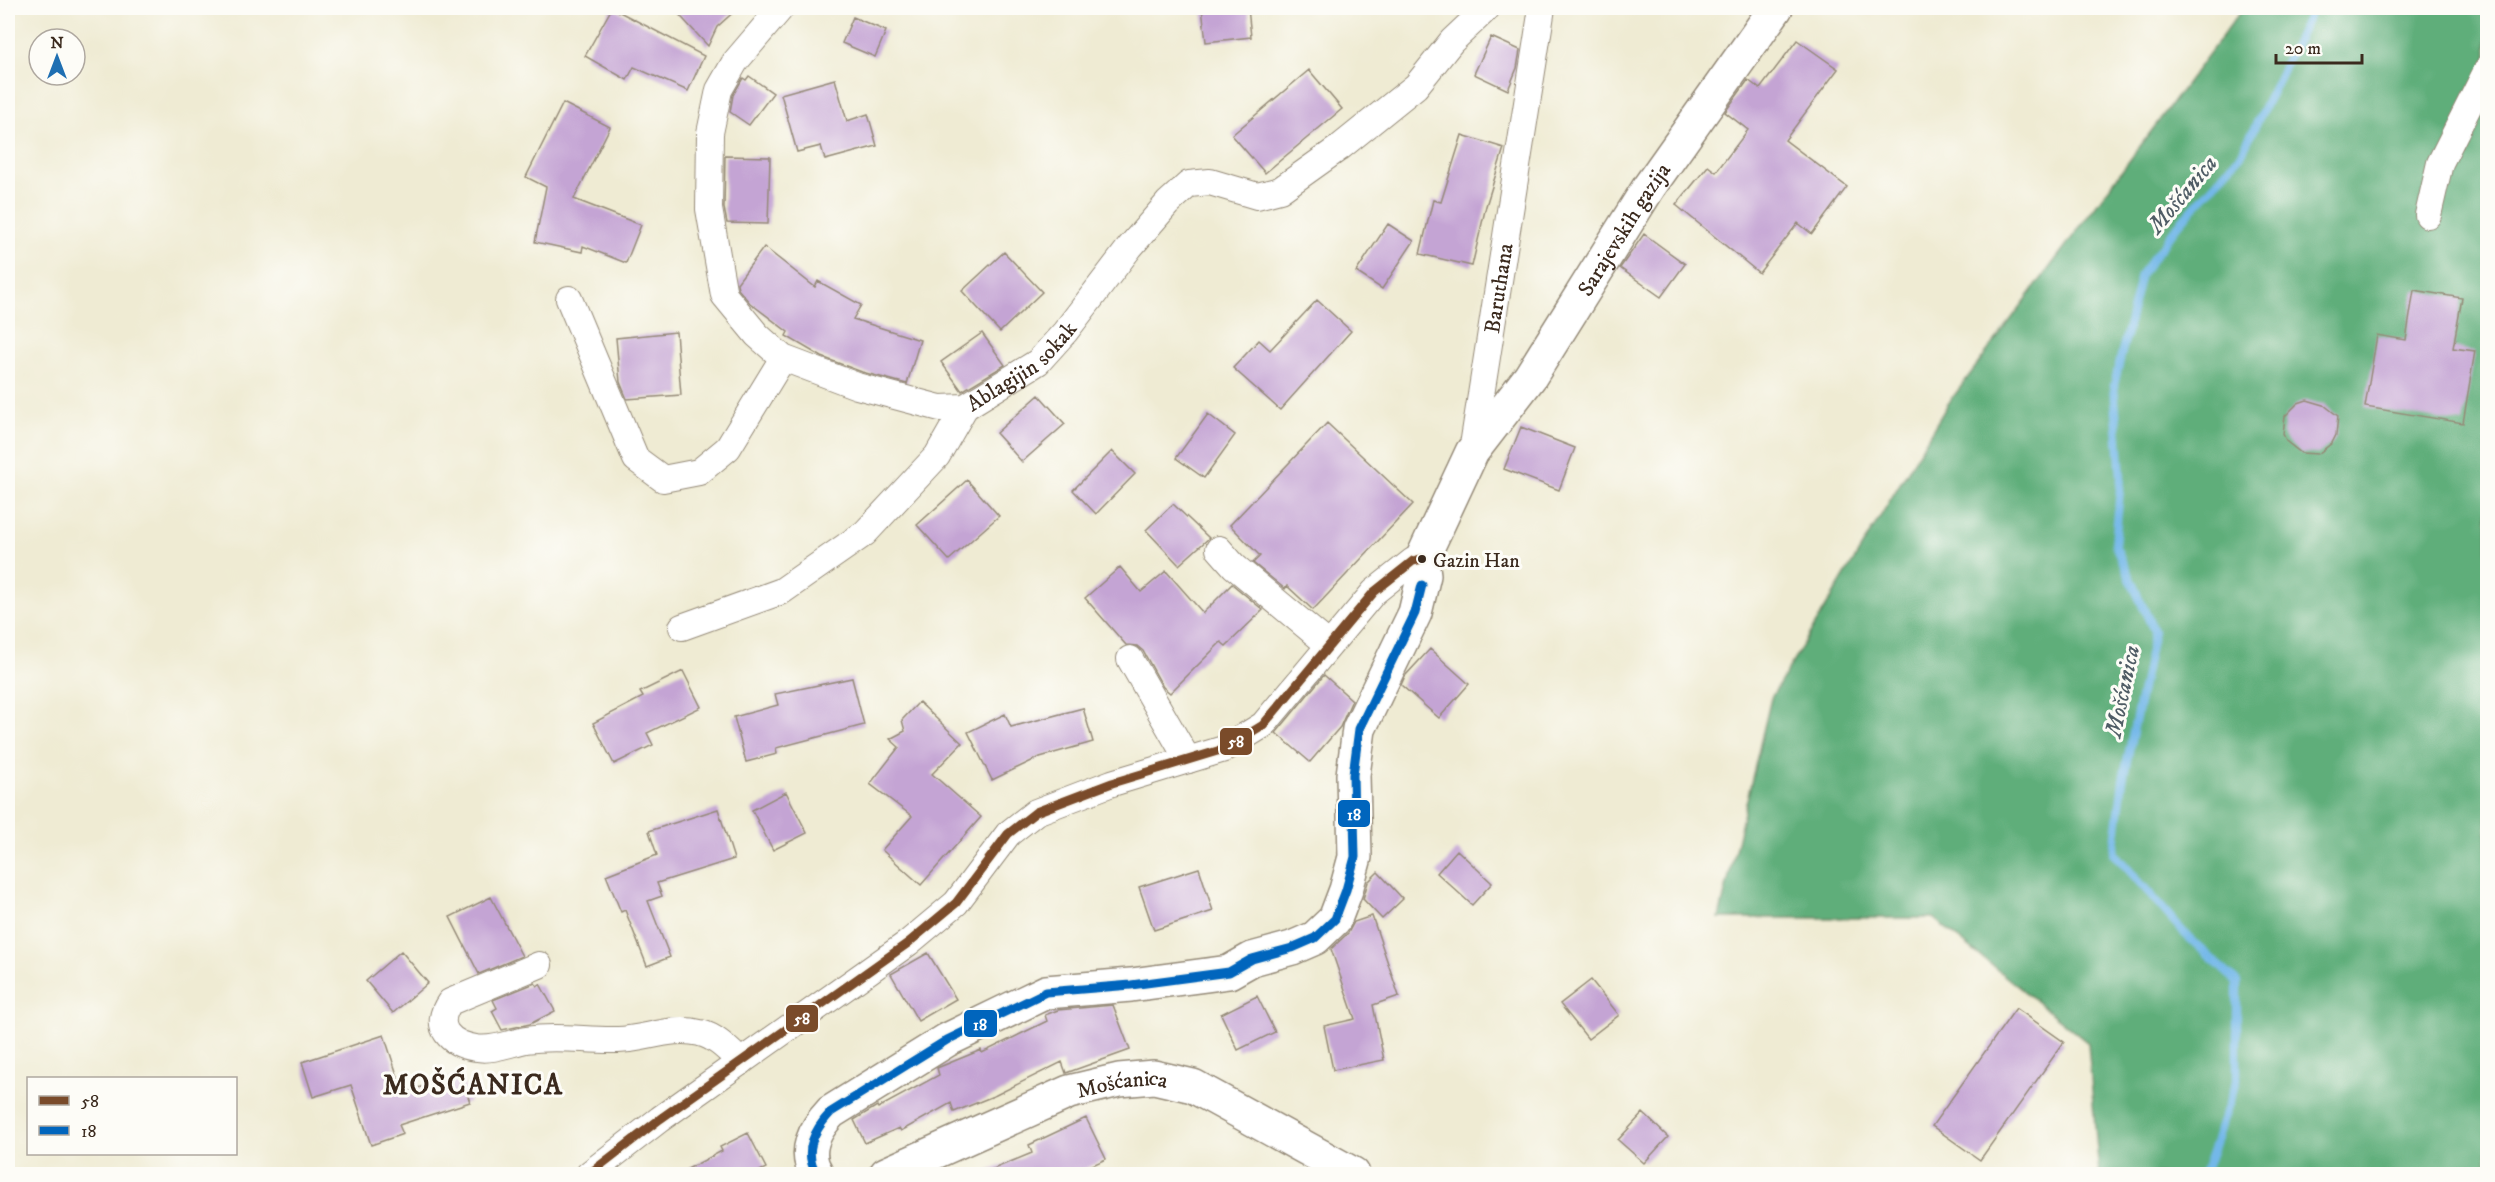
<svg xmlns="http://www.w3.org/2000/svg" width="2495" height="1182" font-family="'IM FELL DW Pica',serif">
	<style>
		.forest { fill: #5eae7a; stroke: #4c6c4c; stroke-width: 1.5 }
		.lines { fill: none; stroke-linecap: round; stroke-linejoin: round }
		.stream { stroke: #73b8e9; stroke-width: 8 }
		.building { fill: #c4a4d4 }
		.street-casing { stroke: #958a78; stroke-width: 28 }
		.secondary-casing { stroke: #958a78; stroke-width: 36 }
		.street { stroke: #fff; stroke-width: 26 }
		.secondary { stroke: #fff; stroke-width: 33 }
		.bus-1-casing { stroke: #fdfcf7; stroke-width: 14 }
		.bus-2-casing { stroke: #fdfcf7; stroke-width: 14 }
		.bus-1 { stroke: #7a4b2a; stroke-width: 9 }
		.bus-2 { stroke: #0065bd; stroke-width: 9 }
		.bus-dot { fill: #3b2a1e; stroke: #fdfcf7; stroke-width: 2 }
		.labels { text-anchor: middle; stroke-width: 6; stroke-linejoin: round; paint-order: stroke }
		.bus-label { font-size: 20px; fill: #3b2a1e; stroke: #fdfcf7; text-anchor: start }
		.street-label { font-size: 22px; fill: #3b2a1e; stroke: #fdfcf7 }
		.water-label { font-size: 24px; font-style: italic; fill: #4f5c65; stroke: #fdfcf7 }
		.district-label { font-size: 28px; font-weight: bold; letter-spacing: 1.5px; fill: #3b2a1e; stroke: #fdfcf7 }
		.line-badge { stroke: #fdfcf7; stroke-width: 2 }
		.badge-label { font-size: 16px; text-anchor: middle; font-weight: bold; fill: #fff }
	</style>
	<rect width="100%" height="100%" fill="#fdfcf7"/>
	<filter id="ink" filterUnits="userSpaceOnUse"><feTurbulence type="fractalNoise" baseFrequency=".0167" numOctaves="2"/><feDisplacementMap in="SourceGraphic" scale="12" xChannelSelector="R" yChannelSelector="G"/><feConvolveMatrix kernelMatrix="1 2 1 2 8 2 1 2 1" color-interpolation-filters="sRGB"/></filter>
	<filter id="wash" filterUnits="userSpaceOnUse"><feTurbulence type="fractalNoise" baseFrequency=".008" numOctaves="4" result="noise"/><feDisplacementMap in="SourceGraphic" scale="24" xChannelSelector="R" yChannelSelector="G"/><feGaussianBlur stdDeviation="1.35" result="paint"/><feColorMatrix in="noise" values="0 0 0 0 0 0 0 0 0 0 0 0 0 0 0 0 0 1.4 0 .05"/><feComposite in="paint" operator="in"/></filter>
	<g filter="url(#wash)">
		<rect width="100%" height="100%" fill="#efebd3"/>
		<!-- forest -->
		<path class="forest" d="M 2243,8 L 2487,8 L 2487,1174 L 2099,1174 L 2088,1043 L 1933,918 L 1719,918 L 1771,698 L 1948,404 Z"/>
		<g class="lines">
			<!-- stream -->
			<path class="stream" d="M 2204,1174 L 2237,1081 L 2237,982 L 2185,934 L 2114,853 L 2123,780 L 2154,631 L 2115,545 L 2121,478 L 2114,385 L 2141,274 L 2178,225 L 2241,155 L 2313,8"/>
		</g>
		<g id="blocks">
			<!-- building -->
			<path class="building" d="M 612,8 L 704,56 L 688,91 L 634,67 L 627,80 L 585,56 Z
				M 673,8 L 738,8 L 717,27 L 708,46 Z
				M 1202,8 L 1248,8 L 1251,37 L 1206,42 Z
				M 853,17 L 886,31 L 875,57 L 842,43 Z
				M 1491,37 L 1520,50 L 1517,68 L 1508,90 L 1474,74 Z
				M 1797,40 L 1838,69 L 1785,140 L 1847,187 L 1812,234 L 1798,223 L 1759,273 L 1676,205 L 1708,166 L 1716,172 L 1748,130 L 1725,112 L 1746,83 L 1748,80 L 1760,89 Z
				M 1309,70 L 1342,109 L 1265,173 L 1232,135 Z
				M 749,76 L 773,93 L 749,125 L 730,112 L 733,95 L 743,78 L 746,80 Z
				M 835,79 L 847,121 L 868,114 L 877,146 L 825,160 L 821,146 L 797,152 L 781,94 Z
				M 563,103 L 610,127 L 574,199 L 641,225 L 626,263 L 583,246 L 582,252 L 535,242 L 546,187 L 526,177 Z
				M 1462,135 L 1504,148 L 1486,206 L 1472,266 L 1420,254 L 1433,200 L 1441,202 Z
				M 725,156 L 770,157 L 768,224 L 727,223 L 724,208 Z
				M 1388,224 L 1414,241 L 1382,289 L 1356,272 Z
				M 1644,234 L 1685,264 L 1661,297 L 1620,268 Z
				M 764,247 L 815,287 L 818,281 L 861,305 L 853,319 L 920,340 L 907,384 L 862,372 L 822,357 L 786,336 L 788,332 L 750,303 L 738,289 L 737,283 Z
				M 1004,252 L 1042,292 L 1000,332 L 962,291 Z
				M 2414,290 L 2462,298 L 2453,348 L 2475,351 L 2463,423 L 2365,407 L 2377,335 L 2406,340 Z
				M 1317,300 L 1351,331 L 1280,410 L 1233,368 L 1259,340 L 1270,350 Z
				M 676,332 L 681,395 L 627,399 L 620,382 L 616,338 Z
				M 982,333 L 1005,365 L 962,391 L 941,362 Z
				M 1039,395 L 1065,424 L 1022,462 L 996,433 Z
				M 2307,400 L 2324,405 L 2338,416 L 2336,435 L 2332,443 L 2318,454 L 2301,453 L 2287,442 L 2283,434 L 2285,416 L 2298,403 Z
				M 1208,414 L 1235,435 L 1204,478 L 1176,458 Z
				M 1327,423 L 1413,504 L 1313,610 L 1287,586 L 1285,589 L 1253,563 L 1260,556 L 1230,525 Z
				M 1521,427 L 1575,448 L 1559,490 L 1504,469 Z
				M 1112,451 L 1135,474 L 1096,514 L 1073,490 Z
				M 967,480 L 999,516 L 949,560 L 917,525 Z
				M 1173,504 L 1209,538 L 1179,565 L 1146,530 Z
				M 1120,567 L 1141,592 L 1166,571 L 1203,613 L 1232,584 L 1263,610 L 1226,646 L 1221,642 L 1170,693 L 1163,687 L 1143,651 L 1137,646 L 1126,645 L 1085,598 Z
				M 1430,649 L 1469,684 L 1439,718 L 1401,685 L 1405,676 Z
				M 683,671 L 701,707 L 647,733 L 653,745 L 614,764 L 593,723 L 643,697 L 640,692 Z
				M 1324,675 L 1352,700 L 1340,727 L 1310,762 L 1276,733 Z
				M 852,678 L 864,725 L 776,748 L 777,754 L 746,762 L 734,717 L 778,705 L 775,694 Z
				M 919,702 L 962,743 L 932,774 L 981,817 L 921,885 L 882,850 L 912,816 L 870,784 L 899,747 L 890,739 L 905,731 L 902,720 Z
				M 1083,708 L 1093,742 L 1040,757 L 992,780 L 968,732 L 1005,714 L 1011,727 Z
				M 786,792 L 807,833 L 773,850 L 752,810 Z
				M 718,809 L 734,859 L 657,883 L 662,896 L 648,901 L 670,957 L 647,966 L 625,910 L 621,912 L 606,875 L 657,855 L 649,831 Z
				M 1457,850 L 1492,883 L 1472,905 L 1437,873 Z
				M 1199,868 L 1213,911 L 1154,930 L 1139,887 Z
				M 1378,872 L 1403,899 L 1382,919 L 1363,899 L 1368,882 Z
				M 491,897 L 522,956 L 479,974 L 450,917 Z
				M 1372,916 L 1399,996 L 1373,1005 L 1384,1060 L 1333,1070 L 1324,1026 L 1355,1019 L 1331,949 L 1348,933 L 1354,922 Z
				M 401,951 L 428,983 L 393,1013 L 366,981 Z
				M 928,953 L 956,999 L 918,1021 L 891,974 Z
				M 1591,980 L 1619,1015 L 1588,1039 L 1560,1004 Z
				M 535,983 L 537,986 L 540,984 L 555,1011 L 530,1024 L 502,1030 L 492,1011 L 497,1008 L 493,1000 Z
				M 1257,996 L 1275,1032 L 1238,1050 L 1221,1014 Z
				M 1113,1005 L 1130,1050 L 1066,1073 L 1062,1062 L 996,1095 L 954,1112 L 951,1103 L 901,1131 L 899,1128 L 865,1143 L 854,1120 L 877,1106 L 878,1108 L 939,1075 L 937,1068 L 981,1050 L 982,1053 L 1047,1021 L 1045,1015 L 1058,1010 Z
				M 2016,1008 L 2064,1042 L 1980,1160 L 1932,1126 Z
				M 384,1035 L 403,1093 L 460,1074 L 470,1102 L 399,1125 L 403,1134 L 371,1145 L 351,1085 L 313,1097 L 302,1062 Z
				M 1643,1113 L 1668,1137 L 1644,1163 L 1618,1140 Z
				M 1086,1118 L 1106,1159 L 1073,1174 L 981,1174 L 1032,1153 L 1029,1145 Z
				M 748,1133 L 766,1168 L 754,1174 L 678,1174 L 722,1151 L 720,1147 Z"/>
		</g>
	</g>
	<g filter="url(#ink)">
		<use href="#blocks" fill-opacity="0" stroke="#958a78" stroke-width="1.5"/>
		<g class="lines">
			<!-- street casing -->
			<g class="street-casing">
				<g id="street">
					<path id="s1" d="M 781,8 L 735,62 L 719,90 L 710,133 L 709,209 L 724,295 L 757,335 L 783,358 L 857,386 L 940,408 L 965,407 L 1038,362 L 1065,332 L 1130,247 L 1168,203 L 1189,184 L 1210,182 L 1257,196 L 1280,190 L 1339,148 L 1416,86 L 1452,41 L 1487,8"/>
					<path d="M 2428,215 L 2440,163 L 2488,68"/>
					<path d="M 569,299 L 636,459 L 663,479 L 699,472 L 728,448 L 783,358"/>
					<path id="s2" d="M 1472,452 L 1542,8"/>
					<path d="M 1219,549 L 1234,566 L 1329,645"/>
					<path d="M 682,627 L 782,591 L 865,533 L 937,456 L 965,407"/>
					<path d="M 1130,659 L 1188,760"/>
					<path d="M 539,965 L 450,1002 C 432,1027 450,1044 476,1048 C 493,1051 510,1043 526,1040 C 557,1035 588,1041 618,1040 C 646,1039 673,1026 700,1033 C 717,1037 729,1051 741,1062"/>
					<path d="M 589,1174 L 660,1119 L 908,943 L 956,903 L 1008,834 L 1036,812 L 1112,783 L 1224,749 L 1263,725 L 1374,592 L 1413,561 L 1422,559"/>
				</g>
			</g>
			<!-- secondary casing -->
			<g class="secondary-casing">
				<g id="secondary">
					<path id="s3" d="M 817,1174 C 802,1152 815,1129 831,1112 L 947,1040 L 1046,992 L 1131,985 L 1229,972 L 1252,959 L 1292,948 L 1315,938 L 1335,919 L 1346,890 L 1355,857 L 1353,775 L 1359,729 L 1415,613 L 1424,575 L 1422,559 L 1472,452 L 1530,377 L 1649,187 L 1776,8"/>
					<path id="s4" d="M 886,1174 L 1069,1092 L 1119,1080 L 1154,1077 L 1193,1086 L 1353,1174"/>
				</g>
			</g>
			<!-- street -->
			<use href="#street" class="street"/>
			<!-- secondary -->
			<use href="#secondary" class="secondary"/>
			<!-- bus-1 casing -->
			<g class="bus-1-casing">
				<path id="bus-1" d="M 589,1174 L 660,1119 L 908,943 L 956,903 L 1008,834 L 1036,812 L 1112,783 L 1224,749 L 1263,725 L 1374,592 L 1413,561 L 1422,559"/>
			</g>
			<!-- bus-2 casing -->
			<g class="bus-2-casing">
				<path id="bus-2" d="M 817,1174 C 802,1152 815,1129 831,1112 L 947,1040 L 1046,992 L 1131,985 L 1229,972 L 1252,959 L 1292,948 L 1315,938 L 1335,919 L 1346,890 L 1355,857 L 1353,775 L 1359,729 L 1415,613 L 1422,585"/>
			</g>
			<!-- bus-1 -->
			<use href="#bus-1" class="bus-1"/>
			<!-- bus-2 -->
			<use href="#bus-2" class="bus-2"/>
		</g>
	</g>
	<!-- markers -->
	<circle class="bus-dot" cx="1422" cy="559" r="5"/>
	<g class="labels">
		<!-- bus labels -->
		<g class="bus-label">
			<text x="1433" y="567">Gazin Han</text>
		</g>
		<!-- street labels -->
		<g class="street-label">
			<text dy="8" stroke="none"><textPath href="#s3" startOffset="1386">Sarajevskih gazija</textPath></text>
			<text dy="8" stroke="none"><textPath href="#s2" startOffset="166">Baruthana</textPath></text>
			<text dy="8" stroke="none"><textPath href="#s1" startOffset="657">Ablagijin sokak</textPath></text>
			<text dy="8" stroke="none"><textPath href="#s4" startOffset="255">Mošćanica</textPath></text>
		</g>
		<!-- water labels -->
		<g class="water-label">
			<text transform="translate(2182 194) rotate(-50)" y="8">Mošćanica</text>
			<text transform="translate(2122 691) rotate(-78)" y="8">Mošćanica</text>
		</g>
		<!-- district labels -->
		<g class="district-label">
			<text x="473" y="1094">MOŠĆANICA</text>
		</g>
	</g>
	<g class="line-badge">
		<rect x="1219" y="727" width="34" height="29" rx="6" fill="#7a4b2a"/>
		<rect x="1337" y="799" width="34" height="29" rx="6" fill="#0065bd"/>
		<rect x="785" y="1004" width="34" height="29" rx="6" fill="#7a4b2a"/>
		<rect x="963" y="1009" width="35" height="29" rx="6" fill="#0065bd"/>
	</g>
	<g class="badge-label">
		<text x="1236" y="747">58</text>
		<text x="1354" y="820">18</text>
		<text x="802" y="1024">58</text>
		<text x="980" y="1030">18</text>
	</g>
	<!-- margin -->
	<rect width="2495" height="1182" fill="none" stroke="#fdfcf7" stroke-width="30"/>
	<!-- legend -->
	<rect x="27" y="1077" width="210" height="78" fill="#fdfcf7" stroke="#afa8a0" stroke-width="1.5"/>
	<rect x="39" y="1096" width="30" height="9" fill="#7a4b2a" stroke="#afa8a0" stroke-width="1.5"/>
	<text x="81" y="1107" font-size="18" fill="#3b2a1e">58</text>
	<rect x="39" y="1126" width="30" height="9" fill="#0065bd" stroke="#afa8a0" stroke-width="1.5"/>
	<text x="81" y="1137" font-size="18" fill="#3b2a1e">18</text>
	<!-- north arrow -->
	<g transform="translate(57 57)"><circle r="28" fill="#fdfcf7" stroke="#afa8a0" stroke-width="1.5"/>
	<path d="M0-4.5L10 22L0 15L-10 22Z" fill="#1f6fb2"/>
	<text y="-9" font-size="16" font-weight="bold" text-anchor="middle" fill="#3b2a1e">N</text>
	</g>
	<!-- scale -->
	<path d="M2276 54v9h86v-9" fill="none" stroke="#3b2a1e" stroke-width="3"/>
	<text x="2285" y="54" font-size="18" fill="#3b2a1e" stroke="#fdfcf7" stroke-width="4.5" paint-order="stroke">20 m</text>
</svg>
